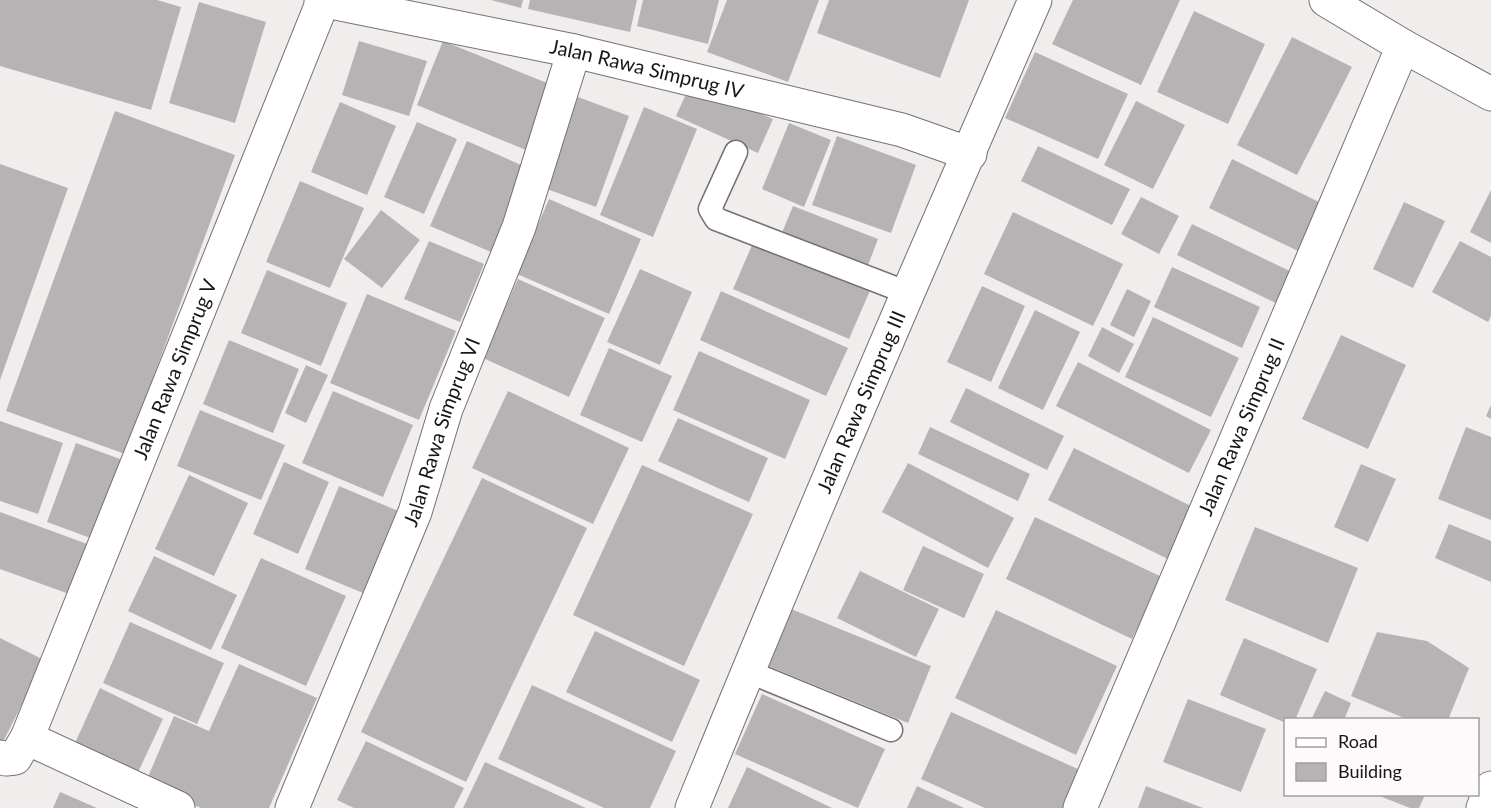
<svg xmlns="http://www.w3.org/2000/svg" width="1491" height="808" font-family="Lato,sans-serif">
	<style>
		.building { fill: #b7b3b5 }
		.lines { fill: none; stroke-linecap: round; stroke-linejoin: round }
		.service-casing { stroke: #757171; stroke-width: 25 }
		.minor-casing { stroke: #757171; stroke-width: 35 }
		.tertiary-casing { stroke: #757171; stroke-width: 35 }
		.service { stroke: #fff; stroke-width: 22 }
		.minor { stroke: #fff; stroke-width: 33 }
		.tertiary { stroke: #fff; stroke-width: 33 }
		.labels { text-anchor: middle; stroke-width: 5; stroke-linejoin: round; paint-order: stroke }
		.street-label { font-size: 20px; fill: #181617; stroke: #fefafb }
	</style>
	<rect width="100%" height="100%" fill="#f1eded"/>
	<!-- building -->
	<path class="building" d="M 0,0 L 157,0 L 181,7 L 151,110 L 0,66 Z
		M 491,0 L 523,0 L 521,8 Z
		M 530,0 L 637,0 L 630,32 L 528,9 Z
		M 643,0 L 719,0 L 708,44 L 637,26 Z
		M 727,0 L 819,0 L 788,82 L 707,52 Z
		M 829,0 L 969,0 L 940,78 L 817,33 Z
		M 1073,0 L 1180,0 L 1141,85 L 1052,44 Z
		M 199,2 L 266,22 L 235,123 L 169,103 Z
		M 1194,11 L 1265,44 L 1228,124 L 1157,92 Z
		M 1292,37 L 1352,67 L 1297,175 L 1237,145 Z
		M 359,41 L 427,61 L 409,116 L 342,95 Z
		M 443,41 L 552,85 L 526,150 L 417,105 Z
		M 1035,52 L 1128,94 L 1098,159 L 1005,118 Z
		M 691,83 L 773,119 L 758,153 L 676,116 Z
		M 578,97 L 629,116 L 596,207 L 544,188 Z
		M 1136,101 L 1185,125 L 1153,189 L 1104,165 Z
		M 340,102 L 396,126 L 367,195 L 311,172 Z
		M 644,107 L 697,129 L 653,237 L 600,215 Z
		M 115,111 L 235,155 L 125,454 L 6,411 Z
		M 417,122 L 457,139 L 424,214 L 384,197 Z
		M 789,123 L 831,140 L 804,207 L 762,189 Z
		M 837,136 L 916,165 L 891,233 L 812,205 Z
		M 467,141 L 528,168 L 491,252 L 430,226 Z
		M 1038,146 L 1130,189 L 1112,225 L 1021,181 Z
		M 1232,159 L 1321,203 L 1298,251 L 1209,208 Z
		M 0,164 L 68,188 L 0,380 Z
		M 300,181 L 364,208 L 330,288 L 266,262 Z
		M 1491,190 L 1491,243 L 1470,232 Z
		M 1141,197 L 1179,216 L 1159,254 L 1121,234 Z
		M 549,199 L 641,239 L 609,314 L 517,274 Z
		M 1404,202 L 1445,221 L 1413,288 L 1373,269 Z
		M 793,206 L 878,239 L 865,273 L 779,240 Z
		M 381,210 L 420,240 L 382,288 L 344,259 Z
		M 1013,212 L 1123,264 L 1093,326 L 984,274 Z
		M 1192,224 L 1300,276 L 1284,307 L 1177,255 Z
		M 756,236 L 872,286 L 849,339 L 733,289 Z
		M 429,241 L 484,264 L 460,322 L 404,299 Z
		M 1460,241 L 1491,257 L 1491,316 L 1488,322 L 1432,292 Z
		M 1172,267 L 1260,307 L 1242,348 L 1154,307 Z
		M 640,269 L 692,292 L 660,365 L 607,342 Z
		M 267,270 L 347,303 L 321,366 L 241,333 Z
		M 518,279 L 605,318 L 569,397 L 483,358 Z
		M 982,286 L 1025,306 L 991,382 L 947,362 Z
		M 1127,289 L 1151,301 L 1134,337 L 1110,325 Z
		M 721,291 L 848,348 L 826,396 L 700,340 Z
		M 367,294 L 456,331 L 419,420 L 330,383 Z
		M 1035,310 L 1080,332 L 1043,410 L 998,388 Z
		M 1153,317 L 1239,358 L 1211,417 L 1125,377 Z
		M 1102,327 L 1134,344 L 1119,373 L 1088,356 Z
		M 1341,335 L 1406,365 L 1368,449 L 1302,419 Z
		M 229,340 L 299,369 L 273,433 L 203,404 Z
		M 609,348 L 672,376 L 642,442 L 580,415 Z
		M 699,351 L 810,400 L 785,459 L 673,410 Z
		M 1078,362 L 1211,430 L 1189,473 L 1056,406 Z
		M 306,365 L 328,375 L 306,423 L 285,413 Z
		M 966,388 L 1064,436 L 1047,470 L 950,422 Z
		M 333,391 L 413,425 L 383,497 L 302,463 Z
		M 508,391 L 629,448 L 593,524 L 472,468 Z
		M 1491,405 L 1491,419 L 1486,416 Z
		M 200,410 L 285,445 L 261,500 L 177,466 Z
		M 678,418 L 768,458 L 749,502 L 658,461 Z
		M 0,421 L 63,443 L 38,514 L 0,501 Z
		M 930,427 L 1030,474 L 1018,501 L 918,454 Z
		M 1466,427 L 1491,437 L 1491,520 L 1438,499 Z
		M 76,443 L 134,464 L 104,543 L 47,522 Z
		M 1074,448 L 1201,511 L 1176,563 L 1048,500 Z
		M 284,462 L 329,482 L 298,554 L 253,534 Z
		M 908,463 L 1014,518 L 988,568 L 882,512 Z
		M 1361,464 L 1396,479 L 1368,542 L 1334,527 Z
		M 642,465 L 753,514 L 684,666 L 573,615 Z
		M 189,475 L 248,503 L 214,576 L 155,549 Z
		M 482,478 L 587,528 L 466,782 L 361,732 Z
		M 339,486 L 410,516 L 375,598 L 305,569 Z
		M 0,512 L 90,545 L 72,595 L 0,569 Z
		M 1035,517 L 1162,577 L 1132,639 L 1006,579 Z
		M 1449,524 L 1491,541 L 1491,582 L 1435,558 Z
		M 1255,527 L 1358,568 L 1328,643 L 1225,600 Z
		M 923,546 L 984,574 L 964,618 L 903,590 Z
		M 154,556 L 237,595 L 211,650 L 128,611 Z
		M 261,558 L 346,596 L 306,686 L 221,648 Z
		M 860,571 L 939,609 L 916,657 L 837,618 Z
		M 791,609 L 931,666 L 908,723 L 768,666 Z
		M 996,610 L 1117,666 L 1076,755 L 955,698 Z
		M 130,622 L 224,663 L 197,724 L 103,683 Z
		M 595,631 L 700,680 L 672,742 L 566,692 Z
		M 1377,632 L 1427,641 L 1469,668 L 1448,720 L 1409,720 L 1351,696 Z
		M 0,638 L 44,660 L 0,748 Z
		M 1244,638 L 1317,669 L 1295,720 L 1286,720 L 1286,723 L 1220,695 Z
		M 239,664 L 317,698 L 269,808 L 201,808 L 145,784 L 174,716 L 209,731 Z
		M 532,685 L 676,751 L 650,808 L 604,808 L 498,759 Z
		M 100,688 L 163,719 L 133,783 L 70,754 Z
		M 1325,691 L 1351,703 L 1344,720 L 1311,720 Z
		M 762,694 L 885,749 L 858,808 L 735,754 Z
		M 1188,699 L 1266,729 L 1241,792 L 1163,762 Z
		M 951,712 L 1080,770 L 1063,808 L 985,808 L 921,779 Z
		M 366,741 L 464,788 L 454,808 L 354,808 L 337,800 Z
		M 485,762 L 586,808 L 463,808 Z
		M 747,767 L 832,808 L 728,808 Z
		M 917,786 L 964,808 L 907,808 Z
		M 1146,786 L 1203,808 L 1138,808 Z
		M 60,792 L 97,808 L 53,808 Z
		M 1377,795 L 1425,795 L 1419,808 L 1410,808 Z"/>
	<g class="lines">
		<!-- service casing -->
		<g class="service-casing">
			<path id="service" d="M 736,152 L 710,209 L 716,219 L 908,293
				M 747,671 L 891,730"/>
		</g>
		<!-- minor casing -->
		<g class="minor-casing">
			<g id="minor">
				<path id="s1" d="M 321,0 L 574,51 L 902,130 L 970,154"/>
				<path d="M 27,738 L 178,808"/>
				<path id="s2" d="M 0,757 L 6,759 L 15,758 L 27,738 L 323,1"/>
				<path id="s3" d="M 292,808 L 415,512 L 446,409 L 519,227 L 574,51"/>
				<path id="s4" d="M 1080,808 L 1403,46"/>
				<path d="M 1483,808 L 1491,788"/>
			</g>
		</g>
		<!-- tertiary casing -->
		<g class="tertiary-casing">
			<g id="tertiary">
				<path d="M 1326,0 L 1403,46 L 1491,94"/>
				<path id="s5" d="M 692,808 C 762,636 834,465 907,295 C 949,196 993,99 1035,0"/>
			</g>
		</g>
		<!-- service -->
		<use href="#service" class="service"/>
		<!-- minor -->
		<use href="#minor" class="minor"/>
		<!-- tertiary -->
		<use href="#tertiary" class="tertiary"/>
	</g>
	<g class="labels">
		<!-- street labels -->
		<g class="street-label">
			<text dy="7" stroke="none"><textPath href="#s1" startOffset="333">Jalan Rawa Simprug IV</textPath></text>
			<text dy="7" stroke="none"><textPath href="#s2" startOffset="436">Jalan Rawa Simprug V</textPath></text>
			<text dy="7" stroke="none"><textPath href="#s5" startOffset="440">Jalan Rawa Simprug III</textPath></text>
			<text dy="7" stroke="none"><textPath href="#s4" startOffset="414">Jalan Rawa Simprug II</textPath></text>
			<text dy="7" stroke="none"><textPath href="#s3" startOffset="405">Jalan Rawa Simprug VI</textPath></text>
		</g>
	</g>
	<!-- legend -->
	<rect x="1284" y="718" width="195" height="78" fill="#fefafb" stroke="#a29fa0" stroke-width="1.5"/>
	<rect x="1296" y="738" width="30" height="9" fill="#ffffff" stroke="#a29fa0" stroke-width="1.5"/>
	<text x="1338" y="748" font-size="18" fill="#181617">Road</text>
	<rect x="1296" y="763" width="30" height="18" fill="#b7b3b5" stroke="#a29fa0" stroke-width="1.5"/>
	<text x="1338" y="778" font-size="18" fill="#181617">Building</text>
</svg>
